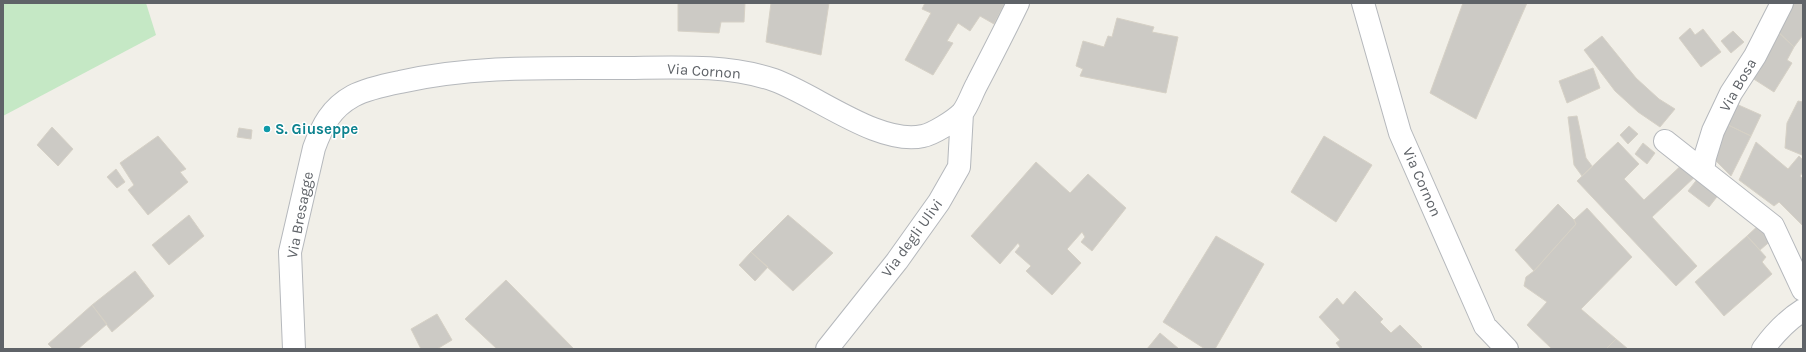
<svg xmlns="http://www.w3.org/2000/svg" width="1806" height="352" font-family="Karla,sans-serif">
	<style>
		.green { fill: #c5e8c5 }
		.building { fill: #cccac5; stroke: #d6d1c6 }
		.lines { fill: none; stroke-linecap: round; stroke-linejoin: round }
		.minor-casing { stroke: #b5b8bc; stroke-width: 24 }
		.minor { stroke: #fff; stroke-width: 22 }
		.culture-dot { fill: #0f9aa8; stroke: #fff; stroke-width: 1.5 }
		.labels { text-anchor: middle; stroke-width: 3; stroke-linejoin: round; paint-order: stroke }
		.street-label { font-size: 15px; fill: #5f6368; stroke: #fff }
		.culture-label { font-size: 15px; font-weight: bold; fill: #0d838f; stroke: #fff; text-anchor: start }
	</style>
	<rect width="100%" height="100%" fill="#f1efe8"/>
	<!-- green -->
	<path class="green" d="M 3,3 L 146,3 L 156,35 L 3,116 Z"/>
	<!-- building -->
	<path class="building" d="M 678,3 L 745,3 L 744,22 L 721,22 L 719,33 L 678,31 Z
		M 771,3 L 829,3 L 821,55 L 766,42 Z
		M 925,3 L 1005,3 L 994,24 L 980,16 L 970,31 L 958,23 L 947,41 L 953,43 L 933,75 L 905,60 L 931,13 L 922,9 Z
		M 1463,3 L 1527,3 L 1476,119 L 1430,93 Z
		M 1790,3 L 1803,3 L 1803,35 L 1794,47 L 1773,27 Z
		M 1117,18 L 1154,27 L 1152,32 L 1178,37 L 1166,93 L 1080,76 L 1083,69 L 1076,66 L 1083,41 L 1104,47 L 1108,36 L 1112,37 Z
		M 1773,27 L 1794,47 L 1787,60 L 1792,63 L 1774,92 L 1749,76 Z
		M 1690,28 L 1695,35 L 1703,29 L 1721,52 L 1701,67 L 1679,38 Z
		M 1733,31 L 1744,42 L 1731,53 L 1721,41 Z
		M 1602,36 L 1636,78 L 1659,99 L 1675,109 L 1660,127 L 1638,112 L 1615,91 L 1584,50 Z
		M 1593,68 L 1600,88 L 1567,103 L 1559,81 Z
		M 1798,101 L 1803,102 L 1802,155 L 1785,148 L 1787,123 Z
		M 1734,103 L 1761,115 L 1751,136 L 1726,124 Z
		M 1577,116 L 1586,158 L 1592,166 L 1582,176 L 1574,165 L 1568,117 Z
		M 1726,124 L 1751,136 L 1731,176 L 1714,159 Z
		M 1629,126 L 1638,134 L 1628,144 L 1620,135 Z
		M 52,127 L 73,149 L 58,166 L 37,145 Z
		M 239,128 L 252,130 L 251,139 L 237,137 Z
		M 158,136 L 186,169 L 180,172 L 188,182 L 148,215 L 128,190 L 134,185 L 120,163 Z
		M 1324,136 L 1372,165 L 1336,222 L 1291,192 Z
		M 1618,142 L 1639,164 L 1624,179 L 1644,200 L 1686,161 L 1698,174 L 1652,217 L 1697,266 L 1676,286 L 1577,181 Z
		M 1756,142 L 1788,169 L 1799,156 L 1803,160 L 1803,172 L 1800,176 L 1803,179 L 1803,226 L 1779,202 L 1774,206 L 1739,180 Z
		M 1643,143 L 1655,153 L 1647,164 L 1635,154 Z
		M 1036,162 L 1070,193 L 1088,174 L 1126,208 L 1092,251 L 1081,242 L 1085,237 L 1082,232 L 1067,249 L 1081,263 L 1052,295 L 1026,271 L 1031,266 L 1015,252 L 1020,246 L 1018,243 L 1000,264 L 971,236 Z
		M 116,169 L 125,182 L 117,188 L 107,177 Z
		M 1702,173 L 1723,189 L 1709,207 L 1688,191 Z
		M 1558,204 L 1574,220 L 1576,224 L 1534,271 L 1515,250 Z
		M 1587,208 L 1632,257 L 1581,309 L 1616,339 L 1606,349 L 1552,349 L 1527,325 L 1547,302 L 1524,286 L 1526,277 L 1534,271 L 1576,224 L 1574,220 Z
		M 189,215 L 204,236 L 169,265 L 152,245 Z
		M 788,215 L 833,253 L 793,291 L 751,252 Z
		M 1761,223 L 1774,238 L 1760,250 L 1747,236 Z
		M 1216,236 L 1264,264 L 1215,349 L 1205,349 L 1163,322 Z
		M 1747,236 L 1766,257 L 1762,262 L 1772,274 L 1724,316 L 1695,282 Z
		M 751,252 L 768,267 L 755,281 L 739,265 Z
		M 135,271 L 154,296 L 112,332 L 92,305 Z
		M 506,280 L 574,349 L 497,349 L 465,319 Z
		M 1355,291 L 1383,319 L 1380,322 L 1391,333 L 1400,325 L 1422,347 L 1419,349 L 1341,349 L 1336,343 L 1340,340 L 1319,317 L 1337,298 L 1343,305 Z
		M 92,305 L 107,324 L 78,349 L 53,349 L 48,344 Z
		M 437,314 L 452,340 L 437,349 L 421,349 L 411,329 Z
		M 1160,333 L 1179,349 L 1147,349 Z
		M 1616,339 L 1628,349 L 1606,349 Z"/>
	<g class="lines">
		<!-- minor casing -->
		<g class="minor-casing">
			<path id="minor" d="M 1363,3 L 1400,133 L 1485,326 L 1507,349
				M 1665,141 L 1773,226 L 1803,290
				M 1703,171 L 1705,157 L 1713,131 L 1731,93 L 1755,56 L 1782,3
				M 294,349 L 290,252 L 314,148 C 322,126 331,108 353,96 C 366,89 385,85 400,82 C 470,66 543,68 614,68 C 667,68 723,63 774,80 C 816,95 879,146 923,136 C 933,134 954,121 962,113 C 968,106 972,93 977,84 C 991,57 1005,30 1018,3
				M 827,349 L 897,261 L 939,202 L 959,167 L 962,113
				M 1763,349 C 1774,334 1787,320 1803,310"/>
		</g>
		<!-- minor -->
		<use href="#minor" class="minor"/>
	</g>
	<!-- markers -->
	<circle class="culture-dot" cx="267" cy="129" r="4"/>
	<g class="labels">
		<!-- street labels -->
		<g class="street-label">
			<text transform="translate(704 71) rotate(4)" y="5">Via Cornon</text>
			<text transform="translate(1738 85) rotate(-60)" y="5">Via Bosa</text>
			<text transform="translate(1422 182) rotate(66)" y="5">Via Cornon</text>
			<text transform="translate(300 215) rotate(-79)" y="5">Via Bresagge</text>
			<text transform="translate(912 238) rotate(-54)" y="5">Via degli Ulivi</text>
		</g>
		<!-- culture labels -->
		<g class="culture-label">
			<text x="275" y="134">S. Giuseppe</text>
		</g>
	</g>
	<!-- border -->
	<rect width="1806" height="352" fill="none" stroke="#5f6368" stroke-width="8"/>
</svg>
